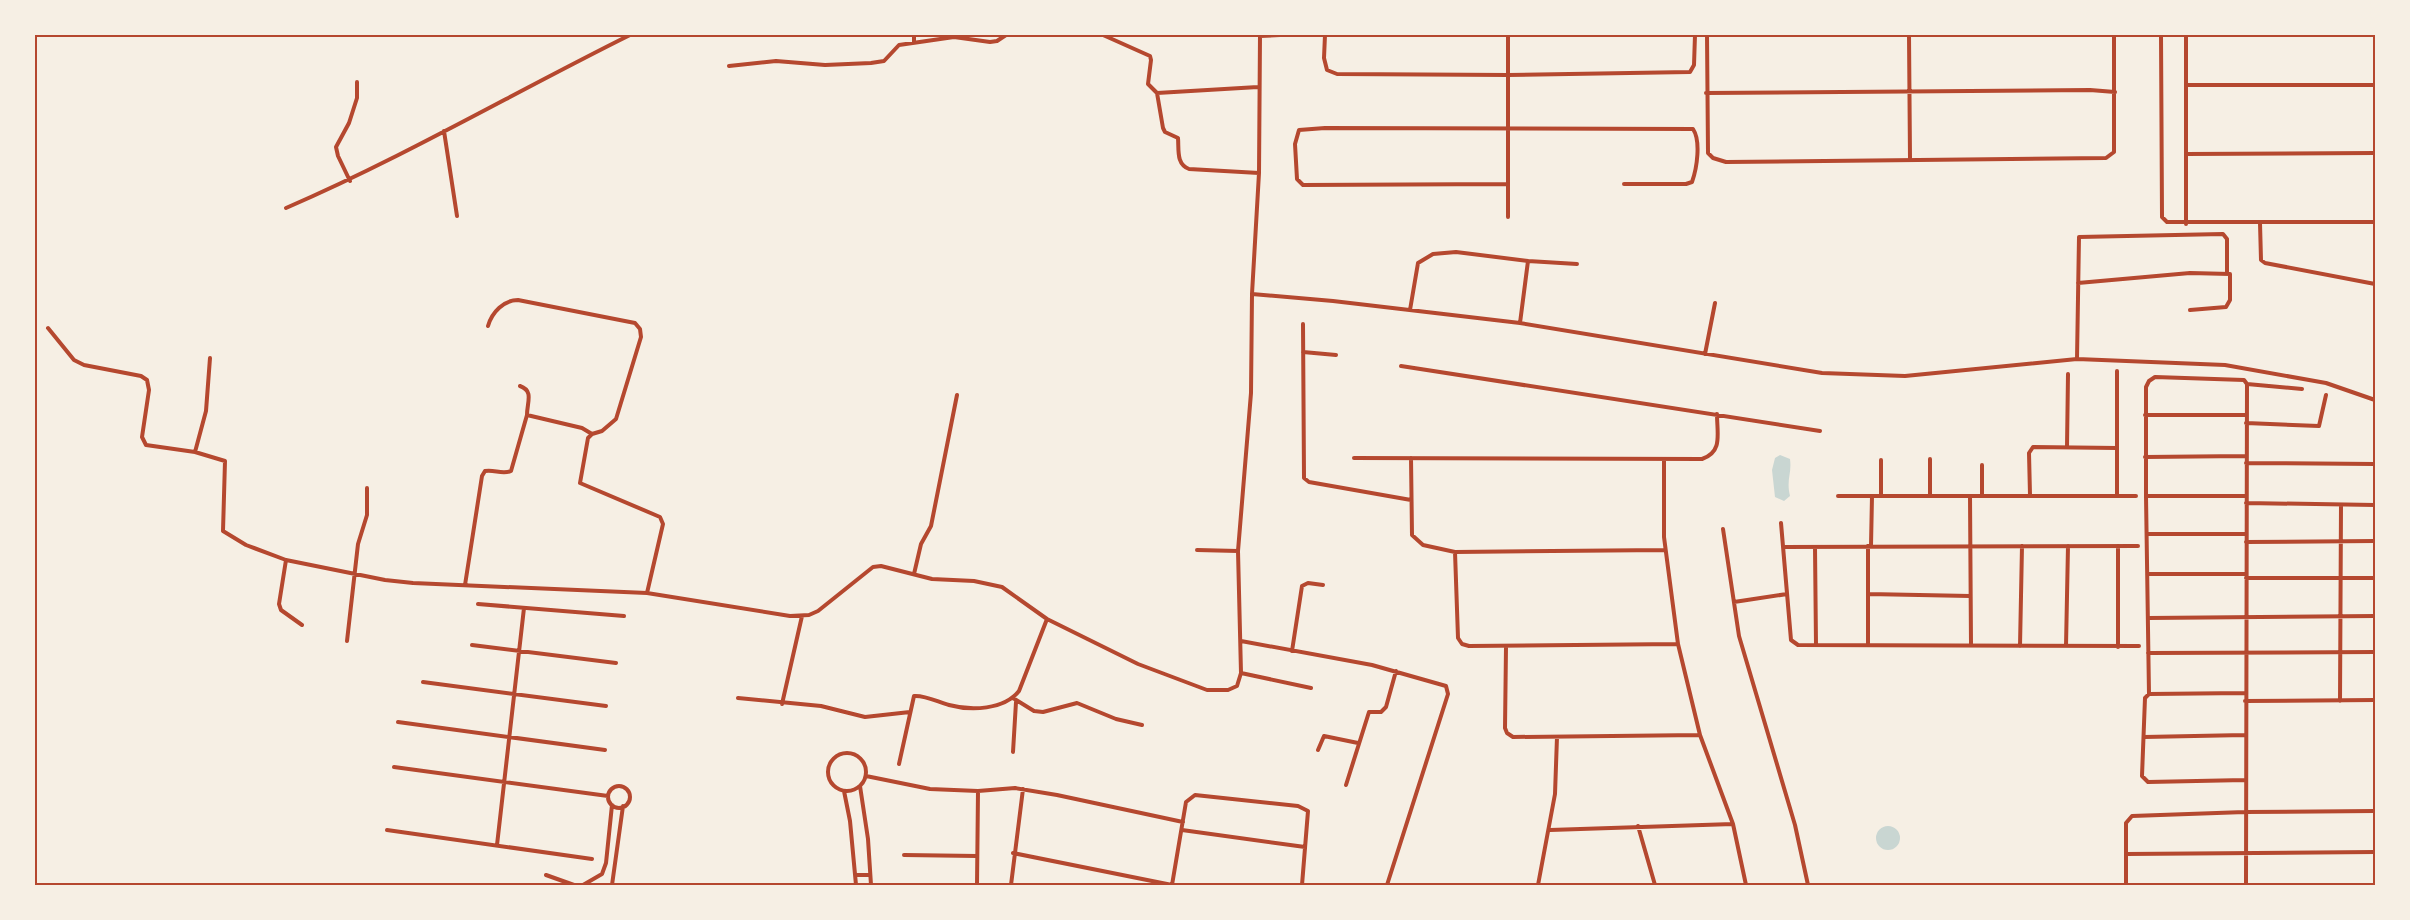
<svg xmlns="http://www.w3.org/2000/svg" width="2410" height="920" font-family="Helvetica,sans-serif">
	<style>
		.water { fill: #c9d6d2 }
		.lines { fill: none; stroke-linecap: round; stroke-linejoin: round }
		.minor { stroke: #b5482f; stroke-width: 4 }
		.neatline { fill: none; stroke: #b5482f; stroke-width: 2 }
	</style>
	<rect width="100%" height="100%" fill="#f6efe4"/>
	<!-- water -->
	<path class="water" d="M 1780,455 L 1790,459 C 1792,474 1786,479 1790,496 L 1784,501 L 1775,497 L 1772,470 L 1775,458 Z
		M1876 838a12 12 0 1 1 24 0a12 12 0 1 1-24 0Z"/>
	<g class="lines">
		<!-- minor -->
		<path class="minor" d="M 914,35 L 914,43
			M 1103,35 L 1150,56 L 1151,60 L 1148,84 L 1157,93 L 1258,87
			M 1260,35 L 1259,173 L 1252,294 L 1333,301 L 1520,323 L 1822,373 L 1905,376 L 2077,359 L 2225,365 L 2326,383 L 2375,400
			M 1325,35 L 1324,58 L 1327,70 L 1337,74 L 1508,75 L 1690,72 L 1694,65 L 1695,35
			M 1508,35 L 1508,217
			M 1707,35 L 1708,153 L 1713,158 L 1726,162 L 2106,158 L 2114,152 L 2114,35
			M 1909,35 L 1910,159
			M 2161,35 L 2162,217 L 2167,222 L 2375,222
			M 2186,35 L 2186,224
			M 1260,36 L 1280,35
			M 729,66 L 776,61 L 825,65 L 871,63 L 884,61 L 899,45 L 954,37 L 990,42 L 997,41 L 1006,35
			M 2186,85 L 2375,85
			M 1157,93 L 1163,128 L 1165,132 L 1178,138 C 1179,150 1176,164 1189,169 L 1259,173
			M 1706,93 L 2090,90 L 2115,92
			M 444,131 L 457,216
			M 2186,154 L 2375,153
			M 350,181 L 338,156 L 336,147 L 349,123 L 357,98 L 357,82
			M 1508,184 L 1303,185 L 1297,179 L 1295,144 L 1299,130 L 1325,128 L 1693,129 C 1701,141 1697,168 1692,182 L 1686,184 L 1624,184
			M 286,208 C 404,157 515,92 630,35
			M 2260,223 L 2261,260 L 2265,263 L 2375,284
			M 2078,283 L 2190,273 L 2230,274 L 2230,300 L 2226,307 L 2190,310
			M 1410,310 L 1418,263 L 1433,254 L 1456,252 L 1528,261 L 1577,264
			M 1520,323 L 1528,261
			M 1303,324 L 1304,478 L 1309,482 L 1411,500
			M 488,326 C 492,312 504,300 518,300 L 635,323 L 640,329 L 641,337 L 616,419 L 602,431 L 592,434 L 582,428 L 527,415 C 527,402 534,391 520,386
			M 48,328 L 74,360 L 84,365 L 141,376 L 147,380 L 149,390 L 142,437 L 146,445 L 195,452 L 225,461 L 223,531 L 246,545 L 286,560 L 385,580 L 413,583 L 647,593 L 790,616 L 809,615 L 818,611 L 873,567 L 881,566 L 932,579 L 974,581 L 1002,587 L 1047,619 L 1138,664 L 1207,690 L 1228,690 L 1237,686 L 1241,673 L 1238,551 L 1251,393 L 1252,294
			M 1303,352 L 1336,355
			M 1705,354 L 1715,303
			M 2077,359 L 2079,237 L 2223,234 L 2227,239 L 2227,272
			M 1401,366 L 1820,431
			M 2117,371 L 2117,496
			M 2247,384 L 2302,389
			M 2145,415 L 2246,415
			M 2246,423 L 2319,426 L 2326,395
			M 592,434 L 588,438 L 580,483 L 660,517 L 663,524 L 647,593
			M 2067,447 L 2068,374
			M 195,452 L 206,411 L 210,358
			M 2145,457 L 2246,456
			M 1354,458 L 1702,459 C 1723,452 1717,434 1717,414
			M 1411,458 L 1412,535 L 1423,545 L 1455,552 L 1665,550
			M 1664,459 L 1664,537 L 1678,644 L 1700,735 L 1733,824 L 1746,885
			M 1881,460 L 1881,496
			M 2246,463 L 2375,464
			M 1982,465 L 1982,496
			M 2030,495 L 2029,453 L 2033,447 L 2117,448
			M 1838,496 L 2136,496
			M 1930,496 L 1930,459
			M 1970,496 L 1971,645
			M 2146,496 L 2146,387 L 2149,381 L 2155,377 L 2244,380 L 2247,384 L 2246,885
			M 2246,503 L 2375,505
			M 1781,523 L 1791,640 L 1798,645 L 2139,646
			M 1723,529 L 1739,636 L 1795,825 L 1808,885
			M 2148,534 L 2246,534
			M 2246,542 L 2375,541
			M 1868,546 L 1868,645
			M 1871,546 L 1872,496
			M 2118,546 L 2118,647
			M 1784,547 L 2138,546
			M 1815,547 L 1816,645
			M 1197,550 L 1238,551
			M 1455,552 L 1458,638 L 1462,644 L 1469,646 L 1678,644
			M 286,560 L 279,604 L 281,610 L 302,625
			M 914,574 L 921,544 L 931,526 L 957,395
			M 2147,574 L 2246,574
			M 2246,578 L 2375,578
			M 465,585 L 482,476 L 485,471 C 494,469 502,475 511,471 L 527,415
			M 1868,594 L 1970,596
			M 1734,602 L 1787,594
			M 478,604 L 624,616
			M 2148,618 L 2375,616
			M 347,641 L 358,544 L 367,515 L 367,488
			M 1241,641 L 1372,665 L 1446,686 L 1448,694 L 1387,885
			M 472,645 L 616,663
			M 2020,646 L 2022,546
			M 2066,646 L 2068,546
			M 1506,647 L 1505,728 L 1507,733 L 1513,737 L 1700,735
			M 1292,651 L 1302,586 L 1308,583 L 1323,585
			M 2148,653 L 2375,652
			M 1241,673 L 1311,688
			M 423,682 L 606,706
			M 2149,694 L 2245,693
			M 738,698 L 821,706 L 865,717 L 910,712
			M 1013,698 L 1034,711 L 1043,712 L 1077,703 L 1116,719 L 1142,725
			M 2245,701 L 2375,700
			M 2340,701 L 2341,505
			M 782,704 L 802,616
			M 398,722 L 605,750
			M 2144,737 L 2245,735
			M 1318,750 L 1324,736 L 1358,743
			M 1013,752 L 1016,702
			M828 772a19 19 0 1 1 38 0a19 19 0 1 1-38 0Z
			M 899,764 L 914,696 C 925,695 938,702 949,705 C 971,711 1004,710 1019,691 L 1047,619
			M 394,767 L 608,796
			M 866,776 L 930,789 L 978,791 L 1015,788 L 1057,795 L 1183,822
			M 2245,780 L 2148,782 L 2142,776 L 2145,698 L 2149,694 L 2146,496 L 2246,496
			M 1346,785 L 1369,712 L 1381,712 L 1386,707 L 1396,671
			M 860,786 L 868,839 L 871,885
			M608 797a11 11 0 1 1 22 0a11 11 0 1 1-22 0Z
			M 844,791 L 850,821 L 856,885
			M 1638,826 L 1655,885
			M 387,830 L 592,859
			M 1182,830 L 1305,847
			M 1550,830 L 1733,824
			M 497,845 L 524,608
			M 1013,853 L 1172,885
			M 2126,854 L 2375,852
			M 904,855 L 977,856
			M 546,875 L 574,885
			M 855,875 L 870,875
			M 583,885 L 602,874 L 606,863 L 612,805
			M 612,885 L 623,806
			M 977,885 L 978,791
			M 1011,885 L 1023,789
			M 1172,885 L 1186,802 L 1195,795 L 1298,806 L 1308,811 L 1302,885
			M 1538,885 L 1555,794 L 1557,737
			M 2126,885 L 2126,823 L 2132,816 L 2245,812 L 2375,811"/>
	</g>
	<!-- border -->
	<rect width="2410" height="920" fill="none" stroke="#f6efe4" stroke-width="72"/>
	<rect x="36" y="36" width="2338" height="848" class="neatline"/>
</svg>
